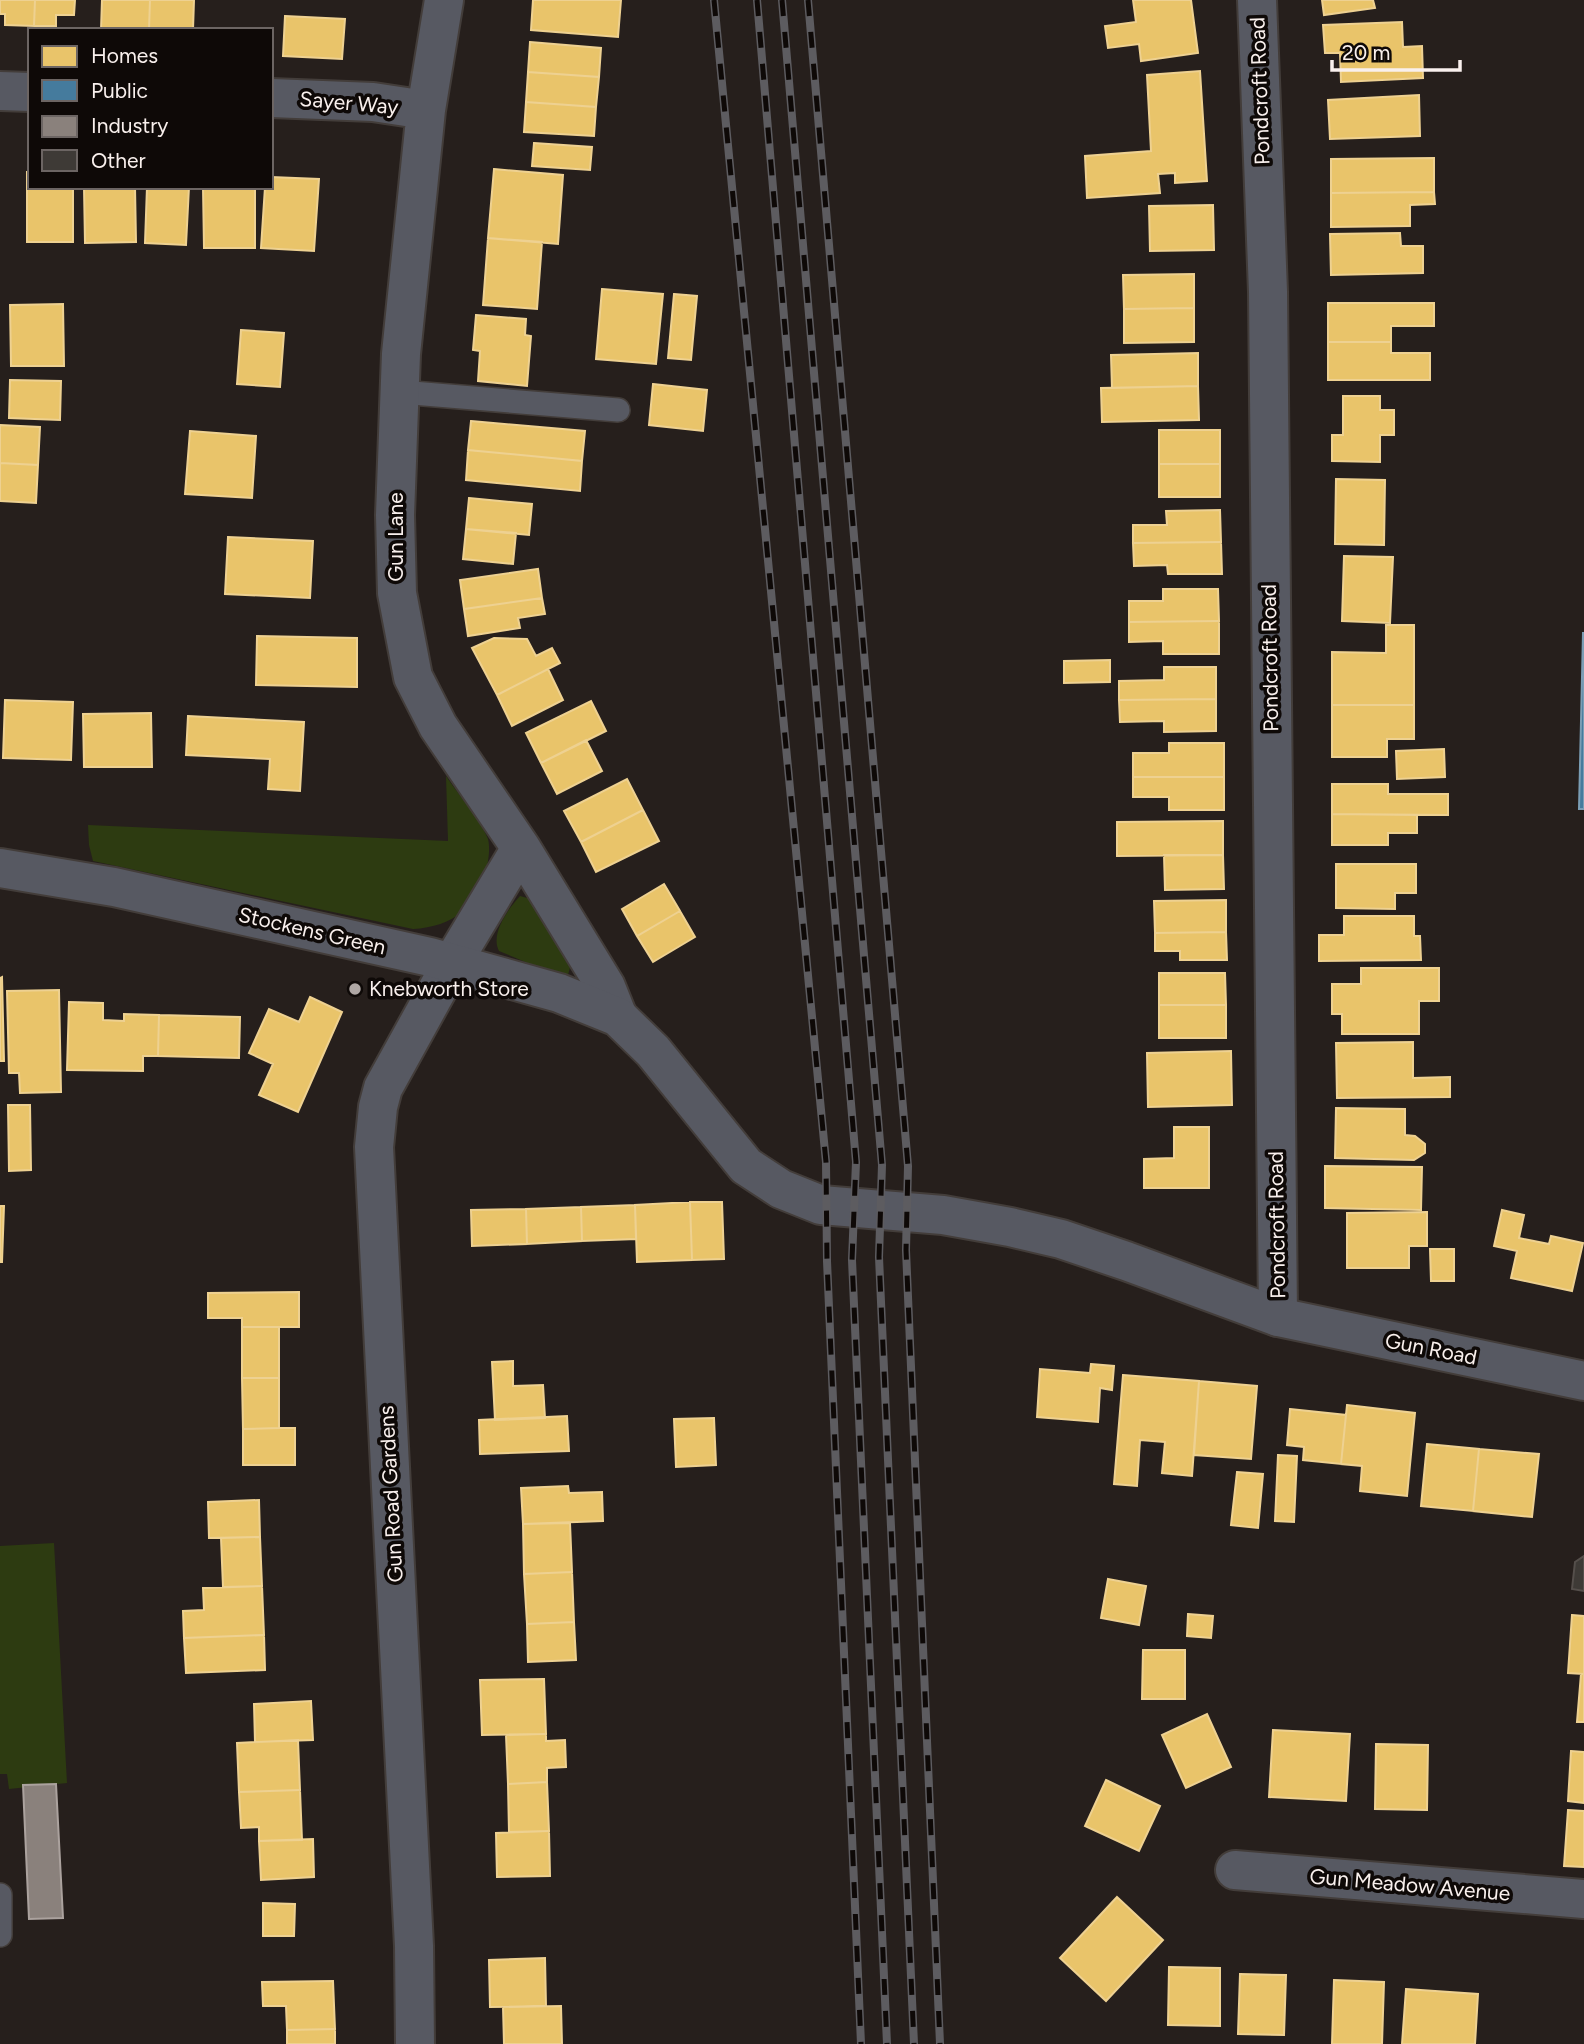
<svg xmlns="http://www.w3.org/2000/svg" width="1584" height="2044" font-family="Figtree,sans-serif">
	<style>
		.green { fill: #2d3b11 }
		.homes { fill: #e9c46a; stroke: #eed191; stroke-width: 2 }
		.public { fill: #457b9d; stroke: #7b9eb5; stroke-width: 2 }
		.industry { fill: #8a817c; stroke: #aba29e; stroke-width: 2 }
		.building { fill: #3e3a36; stroke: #554f4b; stroke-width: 2 }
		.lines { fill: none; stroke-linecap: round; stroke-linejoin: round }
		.service-casing { stroke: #433d3a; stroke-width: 26 }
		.minor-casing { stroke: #433d3a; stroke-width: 42 }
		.tertiary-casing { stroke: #433d3a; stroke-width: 42 }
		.service { stroke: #575962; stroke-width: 23 }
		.minor { stroke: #575962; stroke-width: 38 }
		.tertiary { stroke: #575962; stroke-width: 38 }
		.rail-casing { stroke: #5d5c60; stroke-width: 8 }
		.rail { stroke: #0e0907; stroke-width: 5; stroke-dasharray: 16; stroke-linecap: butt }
		.poi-dot { fill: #afa7a4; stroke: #0e0907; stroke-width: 2.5 }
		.labels { text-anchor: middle; stroke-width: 7; stroke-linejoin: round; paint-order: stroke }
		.street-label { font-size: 21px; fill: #f9f0ed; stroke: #0e0907 }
		.poi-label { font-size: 21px; fill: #f9f0ed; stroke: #0e0907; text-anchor: start }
	</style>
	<rect width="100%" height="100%" fill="#261f1c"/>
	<!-- green -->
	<path class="green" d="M 446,776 C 457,793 481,820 488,839 C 490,847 489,857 487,866 C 480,906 453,927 413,929 L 93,861 L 89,845 L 88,825 L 448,841 Z
		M 520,896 L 531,899 L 572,960 L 568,975 L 561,977 L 499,951 C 490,934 508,909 520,896 Z
		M 54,1543 L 67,1783 L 9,1789 L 7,1774 L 0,1774 L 0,1546 Z"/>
	<!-- homes -->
	<path class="homes" d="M 0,0 L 35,0 L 34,26 L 5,25 L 5,14 L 0,14 Z
		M 35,0 L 75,0 L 74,15 L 56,15 L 56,26 L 34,26 Z
		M 102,0 L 150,0 L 149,30 L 101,30 Z
		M 150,0 L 194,0 L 193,30 L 149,30 Z
		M 533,0 L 621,0 L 618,37 L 531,30 Z
		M 1133,0 L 1191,0 L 1198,53 L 1141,61 L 1139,44 L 1108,48 L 1105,26 L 1136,22 Z
		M 1322,0 L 1373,0 L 1375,8 L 1324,15 Z
		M 285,16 L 345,19 L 342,59 L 283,56 Z
		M 1402,22 L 1403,47 L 1422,46 L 1423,78 L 1341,82 L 1340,53 L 1325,53 L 1323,25 Z
		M 530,42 L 601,48 L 599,77 L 528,72 Z
		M 1200,71 L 1207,181 L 1175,183 L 1175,173 L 1158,174 L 1160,193 L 1087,198 L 1085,156 L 1151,151 L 1147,75 Z
		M 528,72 L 599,77 L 596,107 L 526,102 Z
		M 1419,95 L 1420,136 L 1330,139 L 1328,100 Z
		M 526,102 L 596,107 L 594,136 L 524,132 Z
		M 534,143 L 592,147 L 590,170 L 532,166 Z
		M 1434,158 L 1434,192 L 1331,193 L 1331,159 Z
		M 494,169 L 563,175 L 558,244 L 488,238 Z
		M 27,172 L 30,172 L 30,187 L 73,187 L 73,242 L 27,242 Z
		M 271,177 L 319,179 L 314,251 L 261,248 L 265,187 L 271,187 Z
		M 84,187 L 135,187 L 136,242 L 85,243 Z
		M 147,187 L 189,187 L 186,245 L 145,243 Z
		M 203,187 L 255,187 L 255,248 L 204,248 Z
		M 1434,192 L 1435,204 L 1410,205 L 1410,226 L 1331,227 L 1331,193 Z
		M 1213,205 L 1214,250 L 1150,251 L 1149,206 Z
		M 1400,233 L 1401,246 L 1423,246 L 1423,273 L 1331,275 L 1330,234 Z
		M 488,238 L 542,242 L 537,309 L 483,305 Z
		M 1194,274 L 1194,308 L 1124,309 L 1123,275 Z
		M 602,289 L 663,294 L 656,364 L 596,359 Z
		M 674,294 L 697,296 L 691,360 L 668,358 Z
		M 1328,303 L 1434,303 L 1434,326 L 1391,326 L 1391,342 L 1328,342 Z
		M 63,304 L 64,366 L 11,366 L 10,305 Z
		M 1194,308 L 1194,342 L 1124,343 L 1124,309 Z
		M 476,315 L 526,319 L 525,335 L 531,336 L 527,386 L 478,381 L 480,351 L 473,350 Z
		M 241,330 L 284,333 L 280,387 L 237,384 Z
		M 1328,342 L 1391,342 L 1391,353 L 1430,353 L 1430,380 L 1328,380 Z
		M 1198,353 L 1198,386 L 1112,388 L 1111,355 Z
		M 10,380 L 61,381 L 60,420 L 9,418 Z
		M 653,384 L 707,390 L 703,431 L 649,425 Z
		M 1198,386 L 1199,420 L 1102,422 L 1101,388 Z
		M 1343,396 L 1380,396 L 1380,410 L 1394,410 L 1394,435 L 1380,435 L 1380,462 L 1332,461 L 1332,435 L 1343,435 Z
		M 471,421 L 585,431 L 582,461 L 468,450 Z
		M 0,425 L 40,427 L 38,465 L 0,463 Z
		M 1159,430 L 1220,430 L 1220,464 L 1159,464 Z
		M 190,431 L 256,436 L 252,498 L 185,494 Z
		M 468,450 L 582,461 L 580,491 L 466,480 Z
		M 0,463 L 38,465 L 36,503 L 0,501 Z
		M 1159,464 L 1220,464 L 1220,497 L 1159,497 Z
		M 1336,479 L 1385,480 L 1384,545 L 1335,544 Z
		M 469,498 L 532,504 L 529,535 L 466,529 Z
		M 1220,510 L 1221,542 L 1133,543 L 1133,525 L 1167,525 L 1166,511 Z
		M 466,529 L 516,533 L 513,564 L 463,559 Z
		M 228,537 L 313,541 L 310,598 L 225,594 Z
		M 1221,542 L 1222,574 L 1168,574 L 1167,565 L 1134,566 L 1133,543 Z
		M 1344,556 L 1393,557 L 1390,623 L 1342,621 Z
		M 538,569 L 542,598 L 464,609 L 460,580 Z
		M 1163,589 L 1218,589 L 1219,621 L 1129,622 L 1129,601 L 1163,601 Z
		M 542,598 L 545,614 L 518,618 L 520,628 L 468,636 L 464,609 Z
		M 1219,621 L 1219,654 L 1163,654 L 1163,641 L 1129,642 L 1129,622 Z
		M 1386,625 L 1414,625 L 1414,705 L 1332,705 L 1332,652 L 1386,653 Z
		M 257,636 L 357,638 L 357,687 L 256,685 Z
		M 494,638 L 527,639 L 536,656 L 552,648 L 560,663 L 497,695 L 472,648 Z
		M 1110,660 L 1110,682 L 1064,683 L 1064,661 Z
		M 1164,667 L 1216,667 L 1216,699 L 1119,700 L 1119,681 L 1164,680 Z
		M 548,669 L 563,700 L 512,726 L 497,695 Z
		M 1216,699 L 1216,731 L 1164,732 L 1164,721 L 1120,722 L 1119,700 Z
		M 5,700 L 73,702 L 71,760 L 3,758 Z
		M 591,701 L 606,731 L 541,763 L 526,733 Z
		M 1332,705 L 1414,705 L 1414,739 L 1387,739 L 1387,757 L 1332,757 Z
		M 151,713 L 152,767 L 84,767 L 83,714 Z
		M 188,716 L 304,722 L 300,791 L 268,789 L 270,759 L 186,755 Z
		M 586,740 L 602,771 L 557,794 L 541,763 Z
		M 1169,743 L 1224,743 L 1224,777 L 1133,777 L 1133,753 L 1169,753 Z
		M 1444,749 L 1445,777 L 1397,779 L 1396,751 Z
		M 1133,777 L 1224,777 L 1224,810 L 1169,810 L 1169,797 L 1133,797 Z
		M 627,779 L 643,810 L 581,842 L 564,811 Z
		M 1332,784 L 1388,784 L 1388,794 L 1448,794 L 1448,815 L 1332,814 Z
		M 643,810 L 659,841 L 596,872 L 581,842 Z
		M 1332,814 L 1417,815 L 1417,833 L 1388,833 L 1388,845 L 1332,845 Z
		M 1223,821 L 1223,855 L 1117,856 L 1117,822 Z
		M 1164,855 L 1223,855 L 1224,889 L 1165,890 Z
		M 1336,864 L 1416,864 L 1416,893 L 1395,893 L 1395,909 L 1336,908 Z
		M 664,884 L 680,911 L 637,936 L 622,909 Z
		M 1226,900 L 1226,932 L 1155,933 L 1154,901 Z
		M 680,911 L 695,937 L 653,962 L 637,936 Z
		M 1344,916 L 1414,916 L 1414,936 L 1420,936 L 1421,960 L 1319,961 L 1319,935 L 1344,935 Z
		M 1226,932 L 1227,960 L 1180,960 L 1180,951 L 1155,951 L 1155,933 Z
		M 1361,968 L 1439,968 L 1439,1001 L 1419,1001 L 1419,1034 L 1342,1034 L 1342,1014 L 1332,1014 L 1332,984 L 1361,984 Z
		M 1159,973 L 1225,973 L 1226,1005 L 1159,1005 Z
		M 2,977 L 4,1061 L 0,1061 L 0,978 Z
		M 59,990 L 61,1092 L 20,1093 L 19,1073 L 9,1073 L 7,991 Z
		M 310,997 L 342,1012 L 298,1112 L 259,1095 L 273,1064 L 249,1053 L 269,1009 L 299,1022 Z
		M 69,1002 L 103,1003 L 103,1020 L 124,1021 L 124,1014 L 159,1015 L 158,1056 L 143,1056 L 143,1071 L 67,1070 Z
		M 1159,1005 L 1226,1005 L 1226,1038 L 1159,1038 Z
		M 159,1015 L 240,1017 L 239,1058 L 158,1056 Z
		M 1413,1042 L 1413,1078 L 1450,1077 L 1450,1097 L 1337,1098 L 1336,1043 Z
		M 1231,1051 L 1232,1105 L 1148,1107 L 1147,1053 Z
		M 8,1105 L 30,1105 L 31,1170 L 9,1171 Z
		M 1336,1108 L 1405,1109 L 1405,1135 L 1415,1136 L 1425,1144 L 1425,1153 L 1414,1160 L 1335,1158 Z
		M 1174,1127 L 1209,1127 L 1209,1188 L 1144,1188 L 1144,1159 L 1174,1158 Z
		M 1325,1166 L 1422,1167 L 1421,1210 L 1325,1208 Z
		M 690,1202 L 692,1260 L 637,1262 L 635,1205 Z
		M 690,1202 L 722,1202 L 724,1259 L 692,1260 Z
		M 635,1205 L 636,1239 L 582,1241 L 581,1207 Z
		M 0,1206 L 4,1206 L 2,1262 L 0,1262 Z
		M 581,1207 L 582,1241 L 527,1244 L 526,1209 Z
		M 526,1209 L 527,1244 L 472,1246 L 471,1210 Z
		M 1502,1210 L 1524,1215 L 1519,1238 L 1549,1244 L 1551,1236 L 1583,1243 L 1572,1291 L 1511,1278 L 1517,1251 L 1494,1246 Z
		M 1427,1212 L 1427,1246 L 1409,1246 L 1409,1268 L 1347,1268 L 1347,1213 Z
		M 1430,1249 L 1454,1249 L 1454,1281 L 1431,1281 Z
		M 299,1292 L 299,1327 L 242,1327 L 242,1318 L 208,1318 L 208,1293 Z
		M 242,1327 L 279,1327 L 279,1378 L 242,1378 Z
		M 513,1361 L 513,1386 L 543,1385 L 545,1418 L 495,1420 L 492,1362 Z
		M 1091,1364 L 1114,1366 L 1112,1390 L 1100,1388 L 1098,1422 L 1037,1417 L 1040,1369 L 1090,1373 Z
		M 1123,1375 L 1199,1381 L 1192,1476 L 1162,1473 L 1165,1442 L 1140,1440 L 1137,1486 L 1114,1484 Z
		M 242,1378 L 279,1378 L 279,1428 L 243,1429 Z
		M 1199,1381 L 1257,1386 L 1251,1459 L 1194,1455 Z
		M 1347,1405 L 1415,1413 L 1407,1496 L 1360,1491 L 1362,1466 L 1341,1464 Z
		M 1290,1409 L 1346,1415 L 1341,1464 L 1303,1460 L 1304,1447 L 1287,1445 Z
		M 567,1416 L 569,1451 L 480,1454 L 479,1420 Z
		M 714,1418 L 716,1465 L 676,1467 L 674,1419 Z
		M 279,1428 L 295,1428 L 295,1465 L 243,1465 L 243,1429 Z
		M 1427,1444 L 1479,1449 L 1473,1511 L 1421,1506 Z
		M 1479,1449 L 1539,1454 L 1532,1517 L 1473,1511 Z
		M 1278,1455 L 1297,1456 L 1294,1522 L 1275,1521 Z
		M 1237,1472 L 1263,1474 L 1258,1528 L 1231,1525 Z
		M 568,1486 L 569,1493 L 602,1492 L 603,1521 L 523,1524 L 521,1488 Z
		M 259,1500 L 260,1537 L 209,1538 L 208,1502 Z
		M 570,1523 L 572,1572 L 524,1574 L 523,1524 Z
		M 260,1537 L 262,1586 L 223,1587 L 221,1538 Z
		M 572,1572 L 574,1622 L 527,1624 L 524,1574 Z
		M 1108,1579 L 1146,1586 L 1139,1625 L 1101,1618 Z
		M 262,1586 L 264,1635 L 184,1638 L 183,1611 L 204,1610 L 203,1588 Z
		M 1188,1614 L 1213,1616 L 1211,1638 L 1187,1636 Z
		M 1572,1615 L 1584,1616 L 1584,1674 L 1568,1673 Z
		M 574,1622 L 576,1660 L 528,1662 L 527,1624 Z
		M 264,1635 L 265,1670 L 186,1673 L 184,1638 Z
		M 1143,1650 L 1185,1650 L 1185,1699 L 1142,1699 Z
		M 1581,1674 L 1584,1674 L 1584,1722 L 1577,1722 Z
		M 544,1679 L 546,1734 L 482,1735 L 480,1680 Z
		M 311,1701 L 313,1740 L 255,1742 L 254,1704 Z
		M 1207,1714 L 1231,1767 L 1186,1788 L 1162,1735 Z
		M 1273,1730 L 1350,1734 L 1346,1801 L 1269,1797 Z
		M 546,1734 L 546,1741 L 565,1740 L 566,1767 L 547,1768 L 547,1782 L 508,1784 L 506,1735 Z
		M 298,1740 L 300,1790 L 239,1792 L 237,1743 Z
		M 1376,1744 L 1428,1745 L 1427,1810 L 1375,1809 Z
		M 1571,1751 L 1584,1752 L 1584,1803 L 1568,1801 Z
		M 1106,1780 L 1160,1806 L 1139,1851 L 1085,1826 Z
		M 547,1782 L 549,1831 L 509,1832 L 508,1784 Z
		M 300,1790 L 302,1840 L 259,1841 L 259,1827 L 241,1828 L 239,1792 Z
		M 1568,1810 L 1584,1811 L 1584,1867 L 1564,1866 Z
		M 549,1831 L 550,1876 L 497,1877 L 496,1833 Z
		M 313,1839 L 314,1877 L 261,1880 L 259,1841 Z
		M 1117,1897 L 1163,1940 L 1106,2001 L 1060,1958 Z
		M 263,1903 L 295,1904 L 294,1936 L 263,1936 Z
		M 545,1958 L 546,2006 L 490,2007 L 489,1960 Z
		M 1169,1967 L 1220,1968 L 1220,2026 L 1168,2025 Z
		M 1240,1974 L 1286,1975 L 1284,2035 L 1238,2034 Z
		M 1334,1980 L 1384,1982 L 1382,2044 L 1332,2044 Z
		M 333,1981 L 335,2029 L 287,2030 L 286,2006 L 263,2006 L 262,1982 Z
		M 1406,1989 L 1478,1994 L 1475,2044 L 1402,2044 Z
		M 561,2006 L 562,2044 L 504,2044 L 503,2007 Z
		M 335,2029 L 335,2044 L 287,2044 L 287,2030 Z"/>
	<!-- public -->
	<path class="public" d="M 1583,633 L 1584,633 L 1584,809 L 1579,809 Z"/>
	<!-- industry -->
	<path class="industry" d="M 56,1784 L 63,1918 L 29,1919 L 23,1785 Z"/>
	<!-- building -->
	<path class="building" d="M 1584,1556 L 1584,1591 L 1572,1589 L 1575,1562 Z"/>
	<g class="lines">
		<!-- service casing -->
		<g class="service-casing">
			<path id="service" d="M 400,392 L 618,410
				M 0,1895 L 0,1935"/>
		</g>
		<!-- minor casing -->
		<g class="minor-casing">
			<path id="minor" d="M 444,0 L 426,110 L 401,354 L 395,515 L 397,593 L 413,677 L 438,726 L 521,848 L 606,987 L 618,1017
				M 1257,0 L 1268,292 L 1278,1317
				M 0,91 L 30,92
				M 271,98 L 373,102 L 426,110
				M 1235,1870 L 1584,1899
				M 415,2044 L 414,1946 L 374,1147 L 378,1107 L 383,1088 L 452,963 L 521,848"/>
		</g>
		<!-- tertiary casing -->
		<g class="tertiary-casing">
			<path id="tertiary" d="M 0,868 L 114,887 L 430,957 L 559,993 L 618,1017 L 653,1051 L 746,1166 L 781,1189 L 821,1205 L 943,1215 L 1010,1227 L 1061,1239 L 1126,1261 L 1278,1317 L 1584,1381"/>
		</g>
		<!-- service -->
		<use href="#service" class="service"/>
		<!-- minor -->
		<use href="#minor" class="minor"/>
		<!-- tertiary -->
		<use href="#tertiary" class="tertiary"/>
		<!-- rail casing -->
		<g class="rail-casing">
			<path id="rail" d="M 714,0 L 826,1162 L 827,1261 L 861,2044
				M 757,0 L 856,1162 L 852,1260 L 887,2044
				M 782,0 L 882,1165 L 879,1257 L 914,2044
				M 808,0 L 908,1166 L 906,1250 L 940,2044"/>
		</g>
		<!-- rail -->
		<use href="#rail" class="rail"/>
	</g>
	<!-- markers -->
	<circle class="poi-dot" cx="355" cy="989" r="7"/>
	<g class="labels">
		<!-- street labels -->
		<g class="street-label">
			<text transform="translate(1260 91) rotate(-92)" y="7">Pondcroft Road</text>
			<text transform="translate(349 103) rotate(5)" y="7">Sayer Way</text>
			<text transform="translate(396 537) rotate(-90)" y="7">Gun Lane</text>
			<text transform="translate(1270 658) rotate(-91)" y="7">Pondcroft Road</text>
			<text transform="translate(312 931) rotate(13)" y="7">Stockens Green</text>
			<text transform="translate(1277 1225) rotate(-91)" y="7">Pondcroft Road</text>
			<text transform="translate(1431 1349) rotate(11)" y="7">Gun Road</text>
			<text transform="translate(391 1494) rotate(-93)" y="7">Gun Road Gardens</text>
			<text transform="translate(1410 1885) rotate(5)" y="7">Gun Meadow Avenue</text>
		</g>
		<!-- poi labels -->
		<g class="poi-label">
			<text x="369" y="996">Knebworth Store</text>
		</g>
	</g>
	<!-- legend -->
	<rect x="28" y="28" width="245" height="161" fill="#0e0907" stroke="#6c6563" stroke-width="2"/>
	<rect x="42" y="46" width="35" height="21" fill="#e9c46a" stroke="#6c6563" stroke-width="2"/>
	<text x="91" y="63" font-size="21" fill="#f9f0ed">Homes</text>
	<rect x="42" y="80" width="35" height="21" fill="#457b9d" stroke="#6c6563" stroke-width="2"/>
	<text x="91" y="98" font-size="21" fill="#f9f0ed">Public</text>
	<rect x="42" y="116" width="35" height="21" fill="#8a817c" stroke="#6c6563" stroke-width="2"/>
	<text x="91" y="133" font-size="21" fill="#f9f0ed">Industry</text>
	<rect x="42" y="150" width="35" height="21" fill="#3e3a36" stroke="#6c6563" stroke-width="2"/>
	<text x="91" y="168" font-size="21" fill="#f9f0ed">Other</text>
	<!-- scale -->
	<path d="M1332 60v10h128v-10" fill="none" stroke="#f9f0ed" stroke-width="3.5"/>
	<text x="1342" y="60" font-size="21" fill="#f9f0ed" stroke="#0e0907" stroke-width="5" paint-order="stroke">20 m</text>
</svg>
